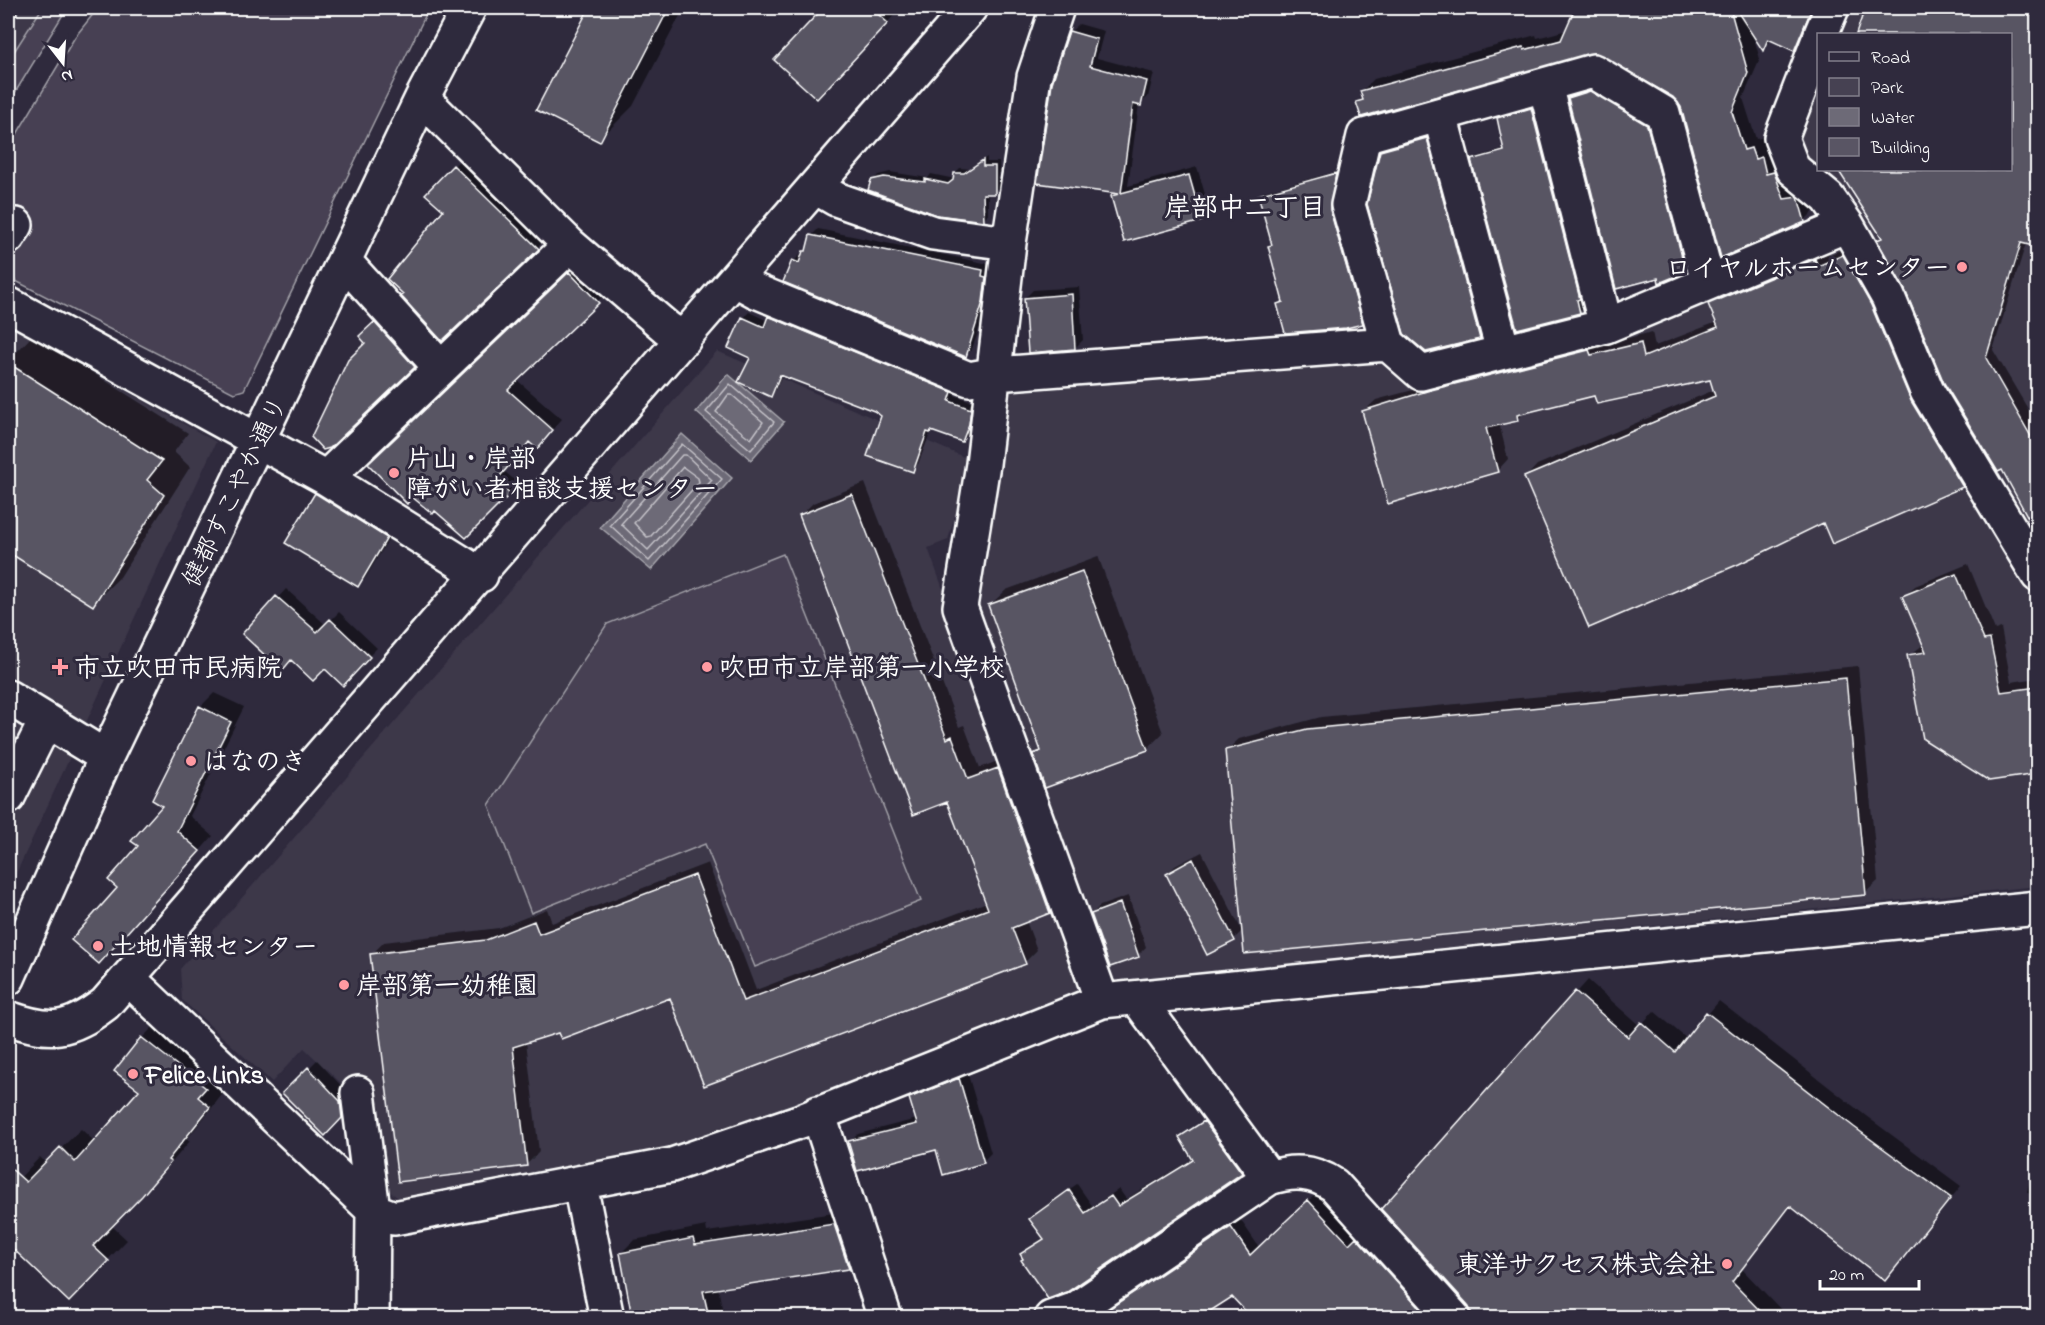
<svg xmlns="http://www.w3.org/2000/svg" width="2045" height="1325" font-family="'Indie Flower','Klee One',sans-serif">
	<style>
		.built { fill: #3c3749 }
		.green { fill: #464152; stroke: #a2a0a8; stroke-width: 1.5 }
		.water { fill: #6d6a77; stroke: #a7a6ad; stroke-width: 1.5 }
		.shadow { fill: #0007 }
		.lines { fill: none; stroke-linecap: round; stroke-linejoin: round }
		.shore { stroke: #c5c3c9; stroke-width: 1.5 }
		.building { fill: #595564; stroke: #fff; stroke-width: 1.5 }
		.minor-casing { stroke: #fff; stroke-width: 38 }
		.minor { stroke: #2f2a3d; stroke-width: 33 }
		.rail-casing { stroke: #fff; stroke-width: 7 }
		.rail { stroke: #2f2a3d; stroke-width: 4.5; stroke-dasharray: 14; stroke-linecap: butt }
		.poi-dot { fill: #ff9aa2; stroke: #2f2a3d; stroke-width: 2 }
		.labels { text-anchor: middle; stroke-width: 6; stroke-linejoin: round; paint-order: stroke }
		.poi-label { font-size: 26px; font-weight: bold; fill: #fff; stroke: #2f2a3d; text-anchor: start }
		.street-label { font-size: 26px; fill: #fff; stroke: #2f2a3d }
		.neighbourhood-label { font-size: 27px; font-weight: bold; fill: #fff; stroke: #2f2a3d }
	</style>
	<rect width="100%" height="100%" fill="#2f2a3d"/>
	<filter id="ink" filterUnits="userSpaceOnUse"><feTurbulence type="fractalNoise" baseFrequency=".0167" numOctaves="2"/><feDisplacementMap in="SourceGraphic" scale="12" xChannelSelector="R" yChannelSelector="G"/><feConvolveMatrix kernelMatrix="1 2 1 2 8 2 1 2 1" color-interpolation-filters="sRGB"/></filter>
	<g filter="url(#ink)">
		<!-- built -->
		<path class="built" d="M 8,8 L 42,8 L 8,61 Z
			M 1841,8 L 2037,8 L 2037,554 L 1801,160 L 1793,136 L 1818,67 L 1818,170 L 2010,170 L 2010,34 L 1831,34 Z
			M 1831,241 L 1852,246 L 1919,394 L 2037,600 L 2037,886 L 1117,982 L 1102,972 L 973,622 L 1009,384 L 1385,355 L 1418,384 Z
			M 8,325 L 216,442 L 8,891 Z
			M 717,351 L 971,460 L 948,540 L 928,548 L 1090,992 L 701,1140 L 401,1200 L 386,1189 L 372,1084 L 345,1087 L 304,1048 L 272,1082 L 182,1000 L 180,969 Z"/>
		<!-- green -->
		<path class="green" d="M 42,8 L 67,8 L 8,104 L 8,61 Z
			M 98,8 L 429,8 L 244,390 L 234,393 L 8,277 L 8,149 L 75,37 Z
			M 783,554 L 921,901 L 755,967 L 705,844 L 531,913 L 489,805 L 607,624 Z"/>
		<!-- water -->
		<path class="water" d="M 728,374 L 784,422 L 751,460 L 696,412 Z
			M 682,434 L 732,478 L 651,570 L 600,527 Z"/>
		<!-- shadow -->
		<path class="shadow" d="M 591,8 L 684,8 L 633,106 L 599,140 L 538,109 Z
			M 825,8 L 899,10 L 829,85 L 777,60 Z
			M 1577,8 L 1820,8 L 1807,37 L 1794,49 L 1772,39 L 1763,48 L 1753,35 L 1760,59 L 1743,98 L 1756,139 L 1764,137 L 1767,147 L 1817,208 L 1804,221 L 1674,96 L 1596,51 L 1358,102 L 1363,97 L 1362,91 L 1374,79 L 1536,35 L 1537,38 L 1567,30 Z
			M 1867,8 L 2038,8 L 2038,246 L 2026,243 L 1993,350 L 2038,426 L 2038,525 L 2035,527 L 1879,240 L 1883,237 L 1840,170 L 2010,170 L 2010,34 L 1857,34 Z
			M 1079,24 L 1104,31 L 1097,58 L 1154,73 L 1148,97 L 1139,104 L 1128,186 L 1197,167 L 1210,211 L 1202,219 L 1125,241 L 1113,197 L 1117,192 L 1070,32 Z
			M 1595,88 L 1650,122 L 1689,267 L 1685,271 L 1569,98 L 1573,94 Z
			M 1535,105 L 1583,294 L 1580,296 L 1583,308 L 1580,312 L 1473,160 L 1477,157 L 1505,149 L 1499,118 L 1503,114 Z
			M 1431,134 L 1484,333 L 1480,337 L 1381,152 L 1386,147 Z
			M 987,157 L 987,162 L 999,162 L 999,187 L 994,192 L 988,192 L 988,214 L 983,219 L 873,181 L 878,175 L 890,172 L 928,178 L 931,174 L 955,179 L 955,173 L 960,168 L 970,169 Z
			M 459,161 L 543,242 L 442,339 L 445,210 L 427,193 Z
			M 1339,171 L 1333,206 L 1366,319 L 1362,323 L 1279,305 L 1284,300 L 1269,247 L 1273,243 L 1260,196 L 1263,192 Z
			M 818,229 L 989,264 L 987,270 L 992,271 L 984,316 L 972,349 L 965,356 L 794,261 L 800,255 L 803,256 L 812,235 Z
			M 1854,244 L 1974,474 L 1962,486 L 1823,521 L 1526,477 L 1537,465 L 1714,390 L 1711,378 L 1595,394 L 1526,411 L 1517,419 L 1499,423 L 1508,459 L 1497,471 L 1364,411 L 1376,400 L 1601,339 L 1602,345 L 1652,332 L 1655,346 L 1717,322 L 1710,304 L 1721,292 L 1827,248 L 1829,255 Z
			M 579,264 L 607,292 L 517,380 L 562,419 L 546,437 L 530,441 L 504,471 L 518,483 L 466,536 L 436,509 L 413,496 L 407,502 L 370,464 Z
			M 1079,287 L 1083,340 L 1075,348 L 1025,298 L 1033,290 Z
			M 775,311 L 957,386 L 954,395 L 976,403 L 967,435 L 961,441 L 932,429 L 918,464 L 912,470 L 883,415 L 875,410 L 783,374 L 776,389 L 770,395 L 752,358 L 743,318 L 749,312 L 768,321 Z
			M 382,316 L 421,359 L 329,447 L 367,343 L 361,336 Z
			M 33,335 L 188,433 L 174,452 L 190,467 L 120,577 L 92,604 L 8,550 L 8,361 Z
			M 865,483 L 959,727 L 964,725 L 980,768 L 1010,756 L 1062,900 L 1050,912 L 1026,921 L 1037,950 L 1025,962 L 705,1084 L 671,996 L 526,1041 L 539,1152 L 527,1164 L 372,954 L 384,942 L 499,928 L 547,909 L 552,923 L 708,863 L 756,990 L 987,902 L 948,800 L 801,515 L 813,503 Z
			M 324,486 L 394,530 L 366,577 L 358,585 L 316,494 Z
			M 1098,556 L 1163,733 L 1147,749 L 1035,755 L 1042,748 L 989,606 L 1006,590 Z
			M 1968,564 L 1995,630 L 2001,628 L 2011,682 L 2038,678 L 2038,772 L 1990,780 L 1909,656 L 1924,644 L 1904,597 L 1915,586 Z
			M 286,589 L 326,625 L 339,612 L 377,648 L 342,683 L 325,667 L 292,658 L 244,634 Z
			M 1858,666 L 1878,881 L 1865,893 L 1226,751 L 1239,739 L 1321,717 Z
			M 214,693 L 244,707 L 190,816 L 213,836 L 113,948 L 119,888 L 165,805 L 200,707 Z
			M 1202,852 L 1242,931 L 1234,939 L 1167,874 L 1175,866 Z
			M 1128,896 L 1146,947 L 1138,955 L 1092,914 L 1100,906 Z
			M 1588,980 L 1640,1026 L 1654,1011 L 1687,1039 L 1719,1001 L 1866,1116 L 1961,1186 L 1885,1279 L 1791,1206 L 1742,1269 L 1789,1318 L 1473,1318 L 1469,1305 L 1383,1209 Z
			M 162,1018 L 229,1086 L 187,1139 L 190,1141 L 162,1174 L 111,1225 L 127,1240 L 69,1300 L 8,1242 L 8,1190 L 40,1157 L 46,1163 L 81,1129 L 94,1141 L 141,1090 L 142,1038 Z
			M 317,1060 L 348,1093 L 350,1109 L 325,1133 L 284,1093 Z
			M 967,1071 L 991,1153 L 983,1161 L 938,1149 L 850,1142 L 858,1134 L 917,1119 L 911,1099 L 919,1090 Z
			M 1212,1114 L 1249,1165 L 1241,1172 L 1022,1254 L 1044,1237 L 1031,1219 L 1038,1211 L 1077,1184 L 1093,1207 L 1119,1189 L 1126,1199 L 1194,1158 L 1181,1137 Z
			M 2038,1147 L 2038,1201 L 2027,1192 Z
			M 1318,1192 L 1359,1236 L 1438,1309 L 1430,1318 L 1253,1318 L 1232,1295 L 1198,1318 L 1093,1318 L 1240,1219 L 1259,1247 Z
			M 847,1211 L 861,1255 L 849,1267 L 718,1287 L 724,1318 L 634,1318 L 621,1253 L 634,1240 L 706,1226 L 707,1232 Z"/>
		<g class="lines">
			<!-- shore -->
			<path class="shore" d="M 730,384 L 774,422 L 751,450 L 706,412 Z
				M 728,395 L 732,395 L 763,422 L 751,439 L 716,412 Z
				M 682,444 L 722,479 L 649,561 L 610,525 Z
				M 682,455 L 686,455 L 712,480 L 648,550 L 621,524 Z
				M 683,467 L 698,478 L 699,482 L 651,536 L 647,537 L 634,523 Z"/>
		</g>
		<!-- building -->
		<path class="building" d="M 589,8 L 669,8 L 600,142 L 536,110 Z
			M 823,8 L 871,8 L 888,23 L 817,99 L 774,60 Z
			M 1575,8 L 1730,8 L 1748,73 L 1732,112 L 1744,150 L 1751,148 L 1755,159 L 1762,157 L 1766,174 L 1774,172 L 1784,199 L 1798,197 L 1805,222 L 1721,258 L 1681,107 L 1673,97 L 1596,53 L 1361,117 L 1356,102 L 1363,100 L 1360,91 L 1523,47 L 1524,50 L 1561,40 Z
			M 1735,8 L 1812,8 L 1794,51 L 1768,39 L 1763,51 Z
			M 1865,8 L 2037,8 L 2037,247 L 2021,243 L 1986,358 L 2037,447 L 2037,534 L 2002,470 L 1998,472 L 1944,383 L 1905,290 L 1877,240 L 1882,238 L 1838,170 L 2010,170 L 2010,34 L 1856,34 Z
			M 1069,31 L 1097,39 L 1090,66 L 1147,81 L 1141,106 L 1133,104 L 1121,193 L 1189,175 L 1202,221 L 1124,242 L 1111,196 L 1119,194 L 1037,183 L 1052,83 Z
			M 1590,91 L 1647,125 L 1686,272 L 1659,283 L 1658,278 L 1616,289 L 1568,98 Z
			M 1531,108 L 1580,299 L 1577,300 L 1580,313 L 1517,329 L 1471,160 L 1504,151 L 1497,118 Z
			M 1427,138 L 1480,339 L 1426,352 L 1404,334 L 1367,204 L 1380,151 Z
			M 983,160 L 983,166 L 995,166 L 995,194 L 983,194 L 984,221 L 937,215 L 868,190 L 871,180 L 884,177 L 925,182 L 925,179 L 948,184 L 953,180 L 954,173 L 964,173 Z
			M 453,165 L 539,249 L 442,341 L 401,296 L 403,294 L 387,279 L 443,210 L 425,194 Z
			M 1336,173 L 1330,210 L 1363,324 L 1346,328 L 1285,333 L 1277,304 L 1283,302 L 1268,246 L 1272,245 L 1258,195 Z
			M 810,235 L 983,270 L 982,276 L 986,277 L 983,302 L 966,357 L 783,282 L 792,260 L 799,263 L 803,251 L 806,251 Z
			M 1843,255 L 1871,305 L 1911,401 L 1963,487 L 1832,544 L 1823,523 L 1739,564 L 1589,628 L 1524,477 L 1715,396 L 1710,380 L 1597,404 L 1594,396 L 1517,415 L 1518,421 L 1486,428 L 1498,472 L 1388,504 L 1362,411 L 1427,391 L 1589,350 L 1591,355 L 1641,343 L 1644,357 L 1718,327 L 1708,304 L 1815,259 L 1818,266 Z
			M 569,272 L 599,303 L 508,390 L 553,430 L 537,449 L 529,442 L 496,481 L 510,494 L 466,538 L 435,511 L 433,514 L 412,497 L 407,504 L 368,464 Z
			M 1072,294 L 1075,349 L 1028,353 L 1024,298 Z
			M 768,316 L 952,392 L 949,401 L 971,409 L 969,424 L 962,442 L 931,431 L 930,433 L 927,432 L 913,472 L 867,456 L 881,416 L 874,411 L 780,375 L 771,397 L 738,382 L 750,358 L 728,348 L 742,317 L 764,327 Z
			M 374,322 L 415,367 L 330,448 L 323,450 L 311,437 L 348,360 L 365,343 L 359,336 Z
			M 8,363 L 162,461 L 147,480 L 164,495 L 93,606 L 8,552 Z
			M 315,493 L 387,538 L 358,587 L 285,543 Z
			M 852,494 L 947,739 L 952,736 L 968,779 L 998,768 L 1050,913 L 1012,928 L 1026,964 L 704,1086 L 670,998 L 561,1039 L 558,1033 L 513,1047 L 527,1166 L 398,1182 L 370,954 L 486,940 L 534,921 L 539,934 L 695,875 L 743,1001 L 988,909 L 947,802 L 913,815 L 799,515 Z
			M 1082,571 L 1148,750 L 1045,788 L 1033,754 L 1041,751 L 988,605 Z
			M 1956,574 L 1984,640 L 1990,639 L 2001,692 L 2037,687 L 2037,774 L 1989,781 L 1923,739 L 1907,655 L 1926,652 L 1902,596 Z
			M 276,596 L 317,632 L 330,619 L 370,657 L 343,686 L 325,669 L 313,681 L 291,660 L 282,671 L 242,634 Z
			M 1846,678 L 1866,895 L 1244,954 L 1225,750 L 1307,729 Z
			M 199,706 L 231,722 L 177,831 L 200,851 L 99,964 L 71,940 L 117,888 L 108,880 L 138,846 L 131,841 L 162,806 L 152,800 Z
			M 1193,859 L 1235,941 L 1207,955 L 1166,874 Z
			M 1120,903 L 1139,957 L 1110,967 L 1091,914 Z
			M 1575,991 L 1628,1037 L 1641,1022 L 1675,1052 L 1706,1012 L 1854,1127 L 1951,1198 L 1885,1281 L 1790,1206 L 1732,1282 L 1766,1317 L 1472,1317 L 1468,1305 L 1381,1209 Z
			M 141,1037 L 206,1088 L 198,1097 L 210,1107 L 168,1160 L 171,1162 L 142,1196 L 93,1246 L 109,1261 L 69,1302 L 8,1244 L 8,1166 L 26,1182 L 60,1147 L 75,1162 L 139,1090 L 114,1071 Z
			M 308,1067 L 340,1101 L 342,1118 L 325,1136 L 282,1093 Z
			M 959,1078 L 984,1163 L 943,1175 L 936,1150 L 857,1171 L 848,1141 L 917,1124 L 909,1098 Z
			M 1204,1121 L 1242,1173 L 1067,1292 L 1048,1299 L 1021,1260 L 1023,1259 L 1020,1254 L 1044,1239 L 1029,1219 L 1069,1190 L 1085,1213 L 1111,1196 L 1118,1206 L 1193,1160 L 1179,1137 Z
			M 1308,1200 L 1349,1244 L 1356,1237 L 1428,1317 L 1251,1317 L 1232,1297 L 1201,1317 L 1097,1317 L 1231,1227 L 1250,1255 Z
			M 834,1224 L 849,1269 L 703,1291 L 709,1317 L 632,1317 L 620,1253 L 693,1238 L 695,1245 Z"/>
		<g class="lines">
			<!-- minor casing -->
			<g class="minor-casing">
				<path id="minor" d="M 1057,8 L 1034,77 L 1009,243 L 983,464 L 960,607 L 1102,1001
					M 1821,34 L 1832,8
					M 1818,42 L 1781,138 L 1793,169 L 1828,198 L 1847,225 L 1888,297 L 1927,391 L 2038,575
					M 1545,85 L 1606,326
					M 422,98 L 570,245 L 667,328 L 684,339
					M 1440,115 L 1503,351
					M 817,188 L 836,199 L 933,233 L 1009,243
					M 8,237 L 16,225
					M 344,261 L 441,368
					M 736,280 L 756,291 L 969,379 L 996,374 L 1388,344 L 1421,373 L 1606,326 L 1847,225
					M 8,304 L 326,478 L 481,575
					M 1388,344 L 1348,205 L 1364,136 L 1593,71 L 1663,113 L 1708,282
					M 326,478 L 570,245
					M 8,697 L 106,757
					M 8,797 L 46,721
					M 8,978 L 106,757 L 422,98 L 469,8
					M 129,979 L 373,1210 L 394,1218 L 672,1165 L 801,1121 L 1102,1001 L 2038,908
					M 1137,998 L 1269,1178
					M 8,1018 C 51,1033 68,1032 105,1004 L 970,8
					M 358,1093 L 373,1210 L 372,1318
					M 818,1113 L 885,1318
					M 580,1185 L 607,1318
					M 1051,1318 L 1076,1309 L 1269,1178 C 1293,1170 1313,1171 1334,1185 L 1454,1318"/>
			</g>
			<!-- minor -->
			<use href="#minor" class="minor"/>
			<!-- rail casing -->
			<g class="rail-casing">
				<path id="rail" d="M 8,22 L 16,8"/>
			</g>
			<!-- rail -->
			<use href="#rail" class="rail"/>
		</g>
	</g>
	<!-- markers -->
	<g class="poi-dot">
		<circle cx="1962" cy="267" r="6"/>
		<circle cx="394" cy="473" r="6"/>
		<path d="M57 658h6v6h6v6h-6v6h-6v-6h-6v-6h6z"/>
		<circle cx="707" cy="667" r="6"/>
		<circle cx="191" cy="761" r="6"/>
		<circle cx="98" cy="946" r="6"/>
		<circle cx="344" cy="985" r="6"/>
		<circle cx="133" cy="1074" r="6"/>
		<circle cx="1727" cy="1264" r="6"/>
	</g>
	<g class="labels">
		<!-- poi labels -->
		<g class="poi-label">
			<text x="1950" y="276" text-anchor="end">ロイヤルホームセンター</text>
			<text x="406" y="467">片山・岸部<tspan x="406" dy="30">障がい者相談支援センター</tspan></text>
			<text x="74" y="676">市立吹田市民病院</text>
			<text x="719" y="676">吹田市立岸部第一小学校</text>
			<text x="203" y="770">はなのき</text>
			<text x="110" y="955">土地情報センター</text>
			<text x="356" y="994">岸部第一幼稚園</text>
			<text x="145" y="1083">Felice Links</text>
			<text x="1715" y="1273" text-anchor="end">東洋サクセス株式会社</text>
		</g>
		<!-- street labels -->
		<g class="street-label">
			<text transform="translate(234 491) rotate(-64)" y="9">健都すこやか通り</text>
		</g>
		<!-- neighbourhood labels -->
		<g class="neighbourhood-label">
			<text x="1245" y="216">岸部中二丁目</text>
		</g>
	</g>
	<!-- margin -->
	<rect width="2045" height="1325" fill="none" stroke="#2f2a3d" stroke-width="30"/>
	<rect x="15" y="15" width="2015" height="1295" fill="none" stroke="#fff" stroke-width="2" filter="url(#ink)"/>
	<!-- legend -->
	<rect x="1817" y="33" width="195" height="138" fill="#2f2a3d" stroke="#827f8b" stroke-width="1.5"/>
	<rect x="1829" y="52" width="30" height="9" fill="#2f2a3d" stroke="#827f8b" stroke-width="1.5"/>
	<text x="1871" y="63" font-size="18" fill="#ffffff">Road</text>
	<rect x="1829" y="78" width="30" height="18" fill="#464152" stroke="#827f8b" stroke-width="1.5"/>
	<text x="1871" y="93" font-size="18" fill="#ffffff">Park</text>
	<rect x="1829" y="108" width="30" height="18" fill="#6d6a77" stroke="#827f8b" stroke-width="1.5"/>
	<text x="1871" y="123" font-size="18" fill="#ffffff">Water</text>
	<rect x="1829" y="138" width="30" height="18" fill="#595564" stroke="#827f8b" stroke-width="1.5"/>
	<text x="1871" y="153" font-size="18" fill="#ffffff">Building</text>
	<!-- north arrow -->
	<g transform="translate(63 63) rotate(163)" stroke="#2f2a3d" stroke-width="4.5" paint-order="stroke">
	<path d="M0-4.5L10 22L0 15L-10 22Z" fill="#ffffff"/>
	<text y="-9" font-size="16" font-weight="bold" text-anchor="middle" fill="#ffffff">N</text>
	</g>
	<!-- scale -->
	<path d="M1820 1280v9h99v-9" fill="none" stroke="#ffffff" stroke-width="3"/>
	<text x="1829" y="1280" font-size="18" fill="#ffffff" stroke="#2f2a3d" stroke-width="4.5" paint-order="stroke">20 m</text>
</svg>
